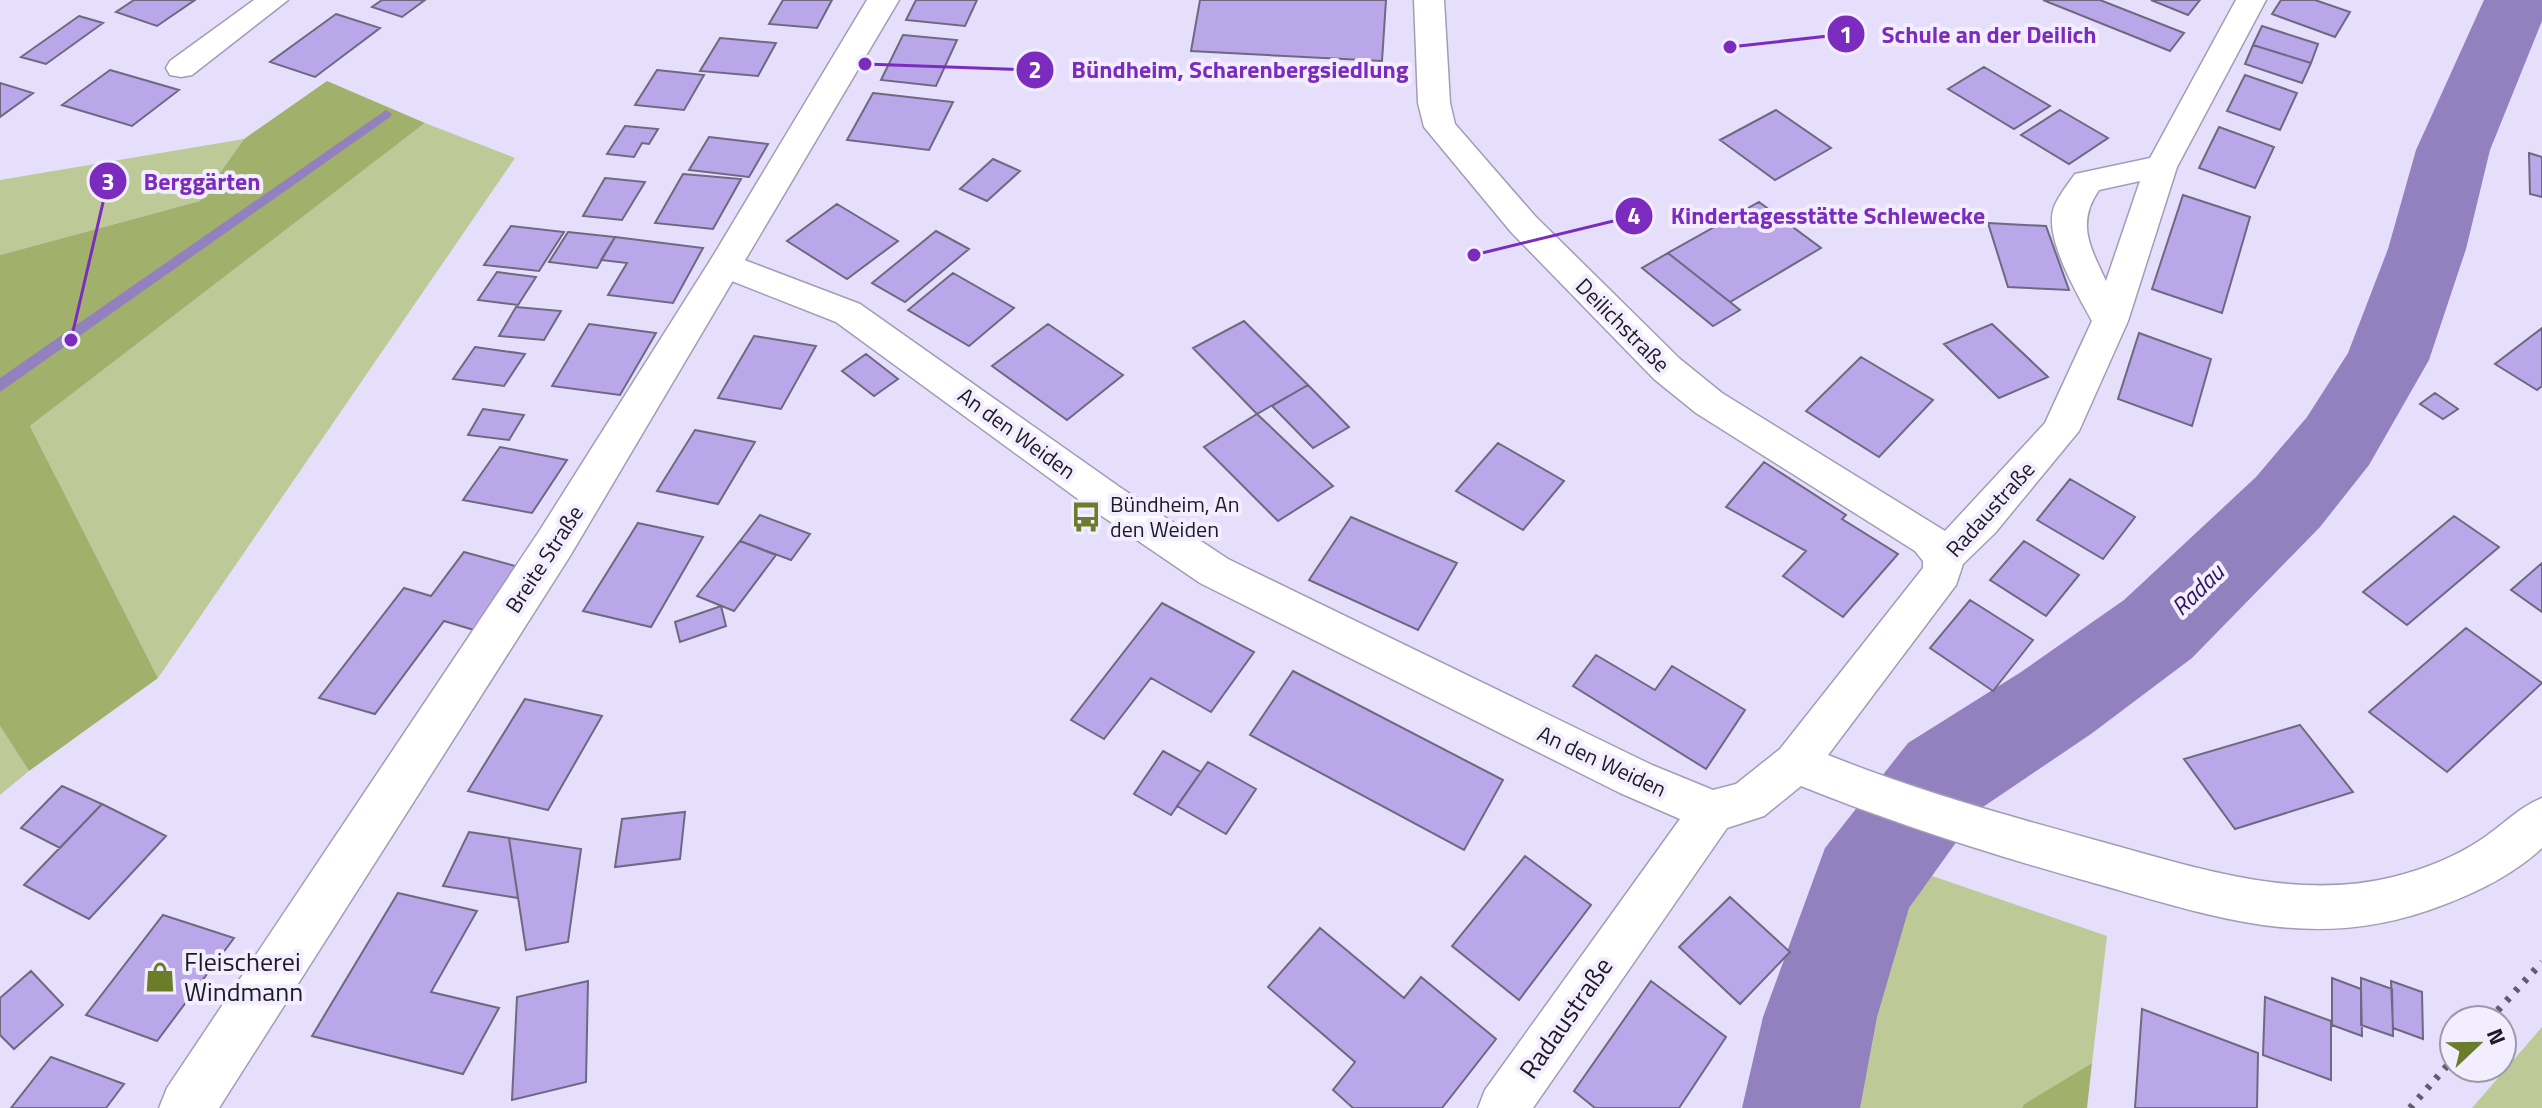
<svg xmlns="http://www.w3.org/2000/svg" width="2542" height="1108" font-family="'Titillium Web',sans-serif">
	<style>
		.green { fill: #bdca98 }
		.forest { fill: #a1b16c }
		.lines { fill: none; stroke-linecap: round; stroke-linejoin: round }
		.stream { fill: #9380bf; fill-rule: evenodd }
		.river { fill: #9380bf; fill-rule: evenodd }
		.building { fill: #baa7e9; stroke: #6e6880; stroke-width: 2 }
		.street-casing { stroke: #a39cb6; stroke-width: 3 }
		.secondary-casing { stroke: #a39cb6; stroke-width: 3 }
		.street { fill: #fff; fill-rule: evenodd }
		.secondary { fill: #fff; fill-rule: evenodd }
		.rail { stroke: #605c6b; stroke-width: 7; stroke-dasharray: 4 9; stroke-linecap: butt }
		.labels { text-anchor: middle; stroke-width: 8; stroke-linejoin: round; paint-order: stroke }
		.street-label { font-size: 22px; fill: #1e1b25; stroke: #f2eeff }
		.poi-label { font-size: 22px; fill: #1e1b25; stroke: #f2eeff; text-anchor: start }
		.water-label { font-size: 24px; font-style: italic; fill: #33125e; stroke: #f2eeff }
		.near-poi-label { font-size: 26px; fill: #1e1b25; stroke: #f2eeff; text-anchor: start }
		.near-street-label { font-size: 26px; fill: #1e1b25; stroke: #f2eeff }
		.leader { fill: none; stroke: #7b2cbf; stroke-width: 3 }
		.callout-dot { fill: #7b2cbf; stroke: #f2eeff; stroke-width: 3 }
		.mark-label { font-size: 24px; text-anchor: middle; font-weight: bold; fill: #fff }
		.callout-label { font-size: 24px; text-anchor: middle; font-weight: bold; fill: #7b2cbf; stroke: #f2eeff; stroke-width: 8; stroke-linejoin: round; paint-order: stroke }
	</style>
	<rect width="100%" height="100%" fill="#e6dffb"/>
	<!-- green -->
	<path class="green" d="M 425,123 L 515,158 L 158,678 L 30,426 Z
		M 244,139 L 200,201 L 0,255 L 0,180 Z
		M 0,726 L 29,771 L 0,795 Z
		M 1915,870 L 2107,936 L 2092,1063 L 2024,1104 L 2022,1108 L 1835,1108 L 1850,1038 Z
		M 2542,1027 L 2542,1108 L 2472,1108 Z"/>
	<!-- forest -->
	<path class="forest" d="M 327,81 L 425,123 L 30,426 L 158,678 L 29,771 L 0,726 L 0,255 L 200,201 L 244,139 Z
		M 2092,1063 L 2087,1108 L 2022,1108 L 2024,1104 Z"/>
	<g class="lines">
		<!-- stream -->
		<path class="stream" d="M 386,110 L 392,114 L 390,117 L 0,392 L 0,378 Z"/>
		<!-- river -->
		<path class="river" d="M 2484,0 L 2542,0 L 2542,21 L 2490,150 L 2466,249 L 2429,360 L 2369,465 L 2320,527 L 2192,658 L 2091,734 L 1980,809 L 1909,908 L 1877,1017 L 1860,1108 L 1742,1108 L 1763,1017 L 1825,848 L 1908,743 L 2021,672 L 2124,600 L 2256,477 L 2307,417 L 2348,353 L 2388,249 L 2416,150 Z"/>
	</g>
	<!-- building -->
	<path class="building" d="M 134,0 L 195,0 L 157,26 L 116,12 Z
		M 382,0 L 425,0 L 402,17 L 372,7 Z
		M 783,0 L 832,0 L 817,28 L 769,24 Z
		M 916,0 L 977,0 L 965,26 L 906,20 Z
		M 1200,0 L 1386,0 L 1382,61 L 1191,51 Z
		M 2043,0 L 2100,0 L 2184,33 L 2170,51 Z
		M 2151,0 L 2200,0 L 2188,15 Z
		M 2281,0 L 2315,0 L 2350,12 L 2335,37 L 2272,14 Z
		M 336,14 L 380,28 L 315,77 L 270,62 Z
		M 79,16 L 103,23 L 46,64 L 21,57 Z
		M 2262,26 L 2318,44 L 2311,63 L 2253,45 Z
		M 903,35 L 957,40 L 936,86 L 881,80 Z
		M 720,38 L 776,43 L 758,76 L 700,71 Z
		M 2253,45 L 2311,63 L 2302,83 L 2245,64 Z
		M 1984,67 L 2050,106 L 2014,129 L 1948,89 Z
		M 110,70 L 179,90 L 132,126 L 62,105 Z
		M 657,70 L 704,75 L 684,110 L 635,105 Z
		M 2245,75 L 2297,93 L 2280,130 L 2227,111 Z
		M 0,83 L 33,93 L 0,117 Z
		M 873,93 L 953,102 L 929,150 L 847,140 Z
		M 1776,110 L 1831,148 L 1775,180 L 1720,140 Z
		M 2060,110 L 2108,138 L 2069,164 L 2021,135 Z
		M 625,126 L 658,129 L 649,144 L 642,143 L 634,157 L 607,154 Z
		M 2219,127 L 2274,147 L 2255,188 L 2199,168 Z
		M 709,137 L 768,144 L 749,177 L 689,170 Z
		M 2529,153 L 2542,157 L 2542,197 L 2530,194 Z
		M 993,159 L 1020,171 L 987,201 L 960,189 Z
		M 683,174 L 741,179 L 713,229 L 655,223 Z
		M 605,178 L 645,182 L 622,220 L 583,216 Z
		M 2183,195 L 2250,217 L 2222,313 L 2152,289 Z
		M 1759,202 L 1821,248 L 1730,302 L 1668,253 Z
		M 837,204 L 898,241 L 847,279 L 787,241 Z
		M 1988,223 L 2046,226 L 2069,290 L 2008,287 Z
		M 511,226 L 564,232 L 539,271 L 484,265 Z
		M 936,231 L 969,249 L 905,302 L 872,283 Z
		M 568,232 L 615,237 L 597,268 L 549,262 Z
		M 615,237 L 703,248 L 673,303 L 608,295 L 627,263 L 601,260 Z
		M 1668,253 L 1730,302 L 1740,310 L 1713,326 L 1642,268 Z
		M 497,272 L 536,277 L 518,305 L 478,300 Z
		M 953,273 L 1014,308 L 969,346 L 908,310 Z
		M 516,307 L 561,311 L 544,340 L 499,336 Z
		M 1244,321 L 1308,385 L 1257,414 L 1193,348 Z
		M 589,324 L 656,333 L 620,395 L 552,386 Z
		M 1048,324 L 1123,375 L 1067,420 L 992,366 Z
		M 1992,324 L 2048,377 L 1999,398 L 1944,344 Z
		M 2542,328 L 2542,386 L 2537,390 L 2495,364 Z
		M 2139,333 L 2211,359 L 2192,426 L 2118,399 Z
		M 754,336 L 816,346 L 781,409 L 718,398 Z
		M 475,347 L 525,354 L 504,386 L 453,379 Z
		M 866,354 L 898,379 L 874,396 L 842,371 Z
		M 1861,357 L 1933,400 L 1879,457 L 1806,411 Z
		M 1308,385 L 1349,427 L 1313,448 L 1272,406 Z
		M 2435,393 L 2458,409 L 2443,419 L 2420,404 Z
		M 483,409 L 524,415 L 509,440 L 468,435 Z
		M 1257,414 L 1333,486 L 1278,521 L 1204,447 Z
		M 695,430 L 755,442 L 718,504 L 657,491 Z
		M 1498,443 L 1564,481 L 1523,530 L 1456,491 Z
		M 500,447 L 567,460 L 532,513 L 463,500 Z
		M 1764,462 L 1846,515 L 1842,519 L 1898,554 L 1843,617 L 1783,576 L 1806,551 L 1726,507 Z
		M 2070,479 L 2135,517 L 2103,559 L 2037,520 Z
		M 760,515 L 810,534 L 791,560 L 740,541 Z
		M 2454,516 L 2499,547 L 2407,625 L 2363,592 Z
		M 1351,517 L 1457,563 L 1418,630 L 1309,580 Z
		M 638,523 L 703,537 L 651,627 L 583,611 Z
		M 740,541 L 776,555 L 734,611 L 697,596 Z
		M 2024,541 L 2079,575 L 2046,616 L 1990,580 Z
		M 464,552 L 519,567 L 474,630 L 444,621 L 375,714 L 319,698 L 404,588 L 431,596 Z
		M 2542,563 L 2542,612 L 2511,590 Z
		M 1970,600 L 2033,640 L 1993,691 L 1930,648 Z
		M 1162,603 L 1254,652 L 1211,712 L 1151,678 L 1104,739 L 1071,720 Z
		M 721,606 L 726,626 L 680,642 L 675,622 Z
		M 2466,628 L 2542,683 L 2447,772 L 2369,712 Z
		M 1596,655 L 1655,690 L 1672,666 L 1745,710 L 1706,769 L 1573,686 Z
		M 1293,671 L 1503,780 L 1464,850 L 1250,735 Z
		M 525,699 L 602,716 L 548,810 L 468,791 Z
		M 2300,725 L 2353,792 L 2235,829 L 2184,759 Z
		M 1163,751 L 1201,772 L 1171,815 L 1134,794 Z
		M 1208,762 L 1256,789 L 1226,834 L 1177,806 Z
		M 62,786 L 102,804 L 60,848 L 21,828 Z
		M 102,804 L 166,836 L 89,919 L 24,885 Z
		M 685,812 L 680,859 L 615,867 L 622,819 Z
		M 469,832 L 509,838 L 518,898 L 443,886 Z
		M 509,838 L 581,849 L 568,942 L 526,950 Z
		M 1525,856 L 1591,905 L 1519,1000 L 1452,946 Z
		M 398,893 L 477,911 L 431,992 L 499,1008 L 463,1074 L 312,1036 Z
		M 1730,897 L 1790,952 L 1740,1004 L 1679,947 Z
		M 163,915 L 234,938 L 157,1041 L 86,1015 Z
		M 1320,928 L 1404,998 L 1421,977 L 1496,1039 L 1442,1108 L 1353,1108 L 1333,1090 L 1355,1062 L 1268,987 Z
		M 31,971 L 63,1005 L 14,1049 L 0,1035 L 0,998 Z
		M 2332,978 L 2361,989 L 2362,1036 L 2332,1025 Z
		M 2361,978 L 2392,989 L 2393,1036 L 2361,1025 Z
		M 588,981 L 586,1082 L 512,1100 L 517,997 Z
		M 1651,981 L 1726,1037 L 1679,1108 L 1595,1108 L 1574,1091 Z
		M 2391,981 L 2422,992 L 2423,1039 L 2393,1028 Z
		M 2265,997 L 2331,1021 L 2331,1080 L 2263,1055 Z
		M 2142,1009 L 2258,1053 L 2257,1108 L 2135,1108 Z
		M 51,1057 L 124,1084 L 106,1108 L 11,1108 Z"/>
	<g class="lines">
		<!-- street casing -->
		<g class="street-casing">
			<path id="street" d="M 254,0 L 288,0 L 192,75 L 181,77 L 170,75 L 166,68 L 170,61 Z
				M 1414,0 L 1444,0 L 1450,103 L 1455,124 L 1535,216 L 1680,359 L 1722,393 L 1945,531 L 2045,423 L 2092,321 C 2078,295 2043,237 2054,207 C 2059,195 2068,184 2075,174 L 2150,158 L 2236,0 L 2266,0 L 2177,167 L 2128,321 L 2079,431 L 1995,533 L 1963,564 L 1956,585 L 1828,755 C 1915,790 2005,815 2095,840 C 2191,866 2293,902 2393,877 C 2425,869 2455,857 2482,839 C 2503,825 2519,807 2542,798 L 2542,848 C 2514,874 2478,892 2443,905 C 2312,956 2210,915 2083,880 C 1987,853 1893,823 1801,786 L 1764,816 L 1727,828 L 1533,1108 L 1478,1108 L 1485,1090 L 1680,819 L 1620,793 L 1200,583 L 1093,510 L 836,322 L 714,274 L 709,265 L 714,256 L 726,253 L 860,304 L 1121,488 L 1228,559 L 1652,765 L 1713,790 L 1736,784 L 1780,749 L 1923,568 L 1923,561 L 1915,551 L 1696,413 L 1654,379 L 1511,232 L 1424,127 L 1418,103 ZM 2140,181 L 2106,281 C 2090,247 2076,223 2099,190 Z"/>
		</g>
		<!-- secondary casing -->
		<g class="secondary-casing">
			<path id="secondary" d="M 867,0 L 899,0 L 570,556 L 219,1108 L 159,1108 L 167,1088 L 540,530 L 713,256 Z"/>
		</g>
		<!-- street -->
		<use href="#street" class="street"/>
		<!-- secondary -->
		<use href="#secondary" class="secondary"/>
		<!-- rail -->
		<path class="rail" d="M 2489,1020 L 2542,962
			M 2410,1108 L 2454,1058"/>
	</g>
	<!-- icons -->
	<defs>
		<g id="bus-bare" transform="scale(2.4)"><path d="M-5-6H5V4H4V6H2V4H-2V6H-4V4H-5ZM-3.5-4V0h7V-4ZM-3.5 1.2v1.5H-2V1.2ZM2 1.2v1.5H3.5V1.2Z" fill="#6b7c2a" stroke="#f2eeff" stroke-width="2.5" paint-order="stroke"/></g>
		<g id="shop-bare" transform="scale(2.4)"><path d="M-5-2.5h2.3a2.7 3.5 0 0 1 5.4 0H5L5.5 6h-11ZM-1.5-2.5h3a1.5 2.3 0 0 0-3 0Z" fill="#6b7c2a" stroke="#f2eeff" stroke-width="2.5" paint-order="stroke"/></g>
	</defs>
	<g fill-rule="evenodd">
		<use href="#bus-bare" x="1086" y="517"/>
		<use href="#shop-bare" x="160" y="977"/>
	</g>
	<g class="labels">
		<!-- street labels -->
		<g class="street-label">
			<text transform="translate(1623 325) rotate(45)" y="8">Deilichstraße</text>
			<text transform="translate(1017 433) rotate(36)" y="8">An den Weiden</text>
			<text transform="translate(1990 509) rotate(-48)" y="8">Radaustraße</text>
			<text transform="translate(544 559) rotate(-57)" y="8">Breite Straße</text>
			<text transform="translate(1602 761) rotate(25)" y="8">An den Weiden</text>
		</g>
		<!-- poi labels -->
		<g class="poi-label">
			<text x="1110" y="512">Bündheim, An<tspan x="1110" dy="25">den Weiden</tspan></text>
		</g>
		<!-- water labels -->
		<g class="water-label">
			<text transform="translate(2198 590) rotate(-44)" y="8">Radau</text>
		</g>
		<!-- near-poi labels -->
		<g class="near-poi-label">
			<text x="184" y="971">Fleischerei<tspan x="184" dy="30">Windmann</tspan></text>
		</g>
		<!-- near-street labels -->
		<g class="near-street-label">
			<text transform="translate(1566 1018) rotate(-55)" y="9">Radaustraße</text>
		</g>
	</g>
	<!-- callouts -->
	<path class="leader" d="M1730 47L1846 34M865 64L1035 70M71 340L108 181M1474 255L1634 216"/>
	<g class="callout-dot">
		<circle cx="1730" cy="47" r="8"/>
		<circle cx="865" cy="64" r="8"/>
		<circle cx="71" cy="340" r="8"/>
		<circle cx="1474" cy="255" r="8"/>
		<circle cx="1846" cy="34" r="20"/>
		<circle cx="1035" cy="70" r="20"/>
		<circle cx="108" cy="181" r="20"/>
		<circle cx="1634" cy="216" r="20"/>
	</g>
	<g class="mark-label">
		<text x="1846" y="43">1</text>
		<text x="1035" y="78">2</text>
		<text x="108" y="190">3</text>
		<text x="1634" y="224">4</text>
	</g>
	<g class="callout-label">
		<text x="1989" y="43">Schule an der Deilich</text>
		<text x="1240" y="78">Bündheim, Scharenbergsiedlung</text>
		<text x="202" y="190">Berggärten</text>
		<text x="1828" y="224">Kindertagesstätte Schlewecke</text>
	</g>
	<!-- north arrow -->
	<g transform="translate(2478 1044) rotate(68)"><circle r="38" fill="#f2eeff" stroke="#9d9aa8" stroke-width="2"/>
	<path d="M0-6L14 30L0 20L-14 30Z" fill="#6b7c2a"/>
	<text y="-12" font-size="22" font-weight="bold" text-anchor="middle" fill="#1e1b25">N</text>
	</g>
</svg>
